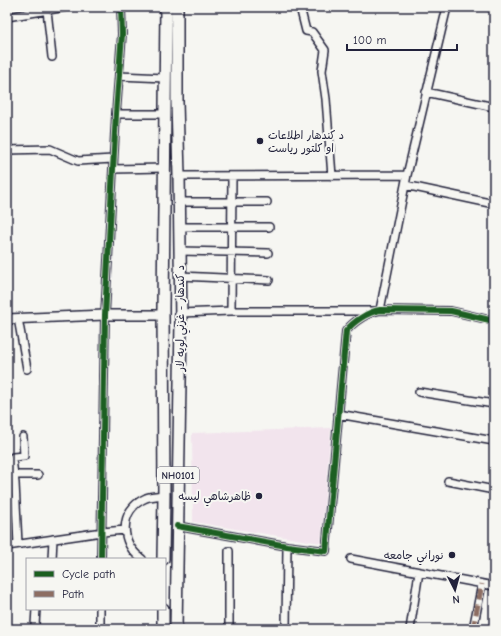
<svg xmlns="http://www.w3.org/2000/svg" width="501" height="636" font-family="'Comic Neue','Playpen Sans Arabic',sans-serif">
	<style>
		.built { fill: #f2e4ed }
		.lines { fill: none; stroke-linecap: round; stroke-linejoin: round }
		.minor-casing { stroke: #22223b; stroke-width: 10 }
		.major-casing { stroke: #22223b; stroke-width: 12 }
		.highway-casing { stroke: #22223b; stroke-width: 14 }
		.minor { stroke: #f6f6f2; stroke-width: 7 }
		.major { stroke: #f6f6f2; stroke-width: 9 }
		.highway { stroke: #f6f6f2; stroke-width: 11 }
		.quiet { stroke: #8d6e63; stroke-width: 5; stroke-dasharray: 10 5; stroke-linecap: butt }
		.cycleway-casing { stroke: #f6f6f2; stroke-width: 8 }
		.cycleway { stroke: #1b5e20; stroke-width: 6 }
		.poi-dot { fill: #22223b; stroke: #f6f6f2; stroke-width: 1.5 }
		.labels { text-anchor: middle; stroke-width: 4; stroke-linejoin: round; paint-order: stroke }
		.shield { fill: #f6f6f2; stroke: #626272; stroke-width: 1 }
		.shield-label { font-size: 10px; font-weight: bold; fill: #22223b }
		.poi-label { font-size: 11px; fill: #22223b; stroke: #f6f6f2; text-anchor: end }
		.street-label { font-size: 11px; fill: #22223b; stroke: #f6f6f2 }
	</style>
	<rect width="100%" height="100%" fill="#f6f6f2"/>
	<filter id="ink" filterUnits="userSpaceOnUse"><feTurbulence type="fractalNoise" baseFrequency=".025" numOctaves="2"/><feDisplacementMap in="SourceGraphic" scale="8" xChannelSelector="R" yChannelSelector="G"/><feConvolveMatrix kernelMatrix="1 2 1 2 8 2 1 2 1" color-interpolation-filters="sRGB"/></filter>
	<g filter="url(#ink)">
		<!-- built -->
		<path class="built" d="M 331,428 L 321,543 L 193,522 L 192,433 Z"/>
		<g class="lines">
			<!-- minor casing -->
			<g class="minor-casing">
				<path id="minor" d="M 300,7 L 306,31 L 312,32 L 325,50 L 322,71 L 326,99 L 332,176
					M 490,7 L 494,8
					M 47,10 L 52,57
					M 7,17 L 66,7
					M 119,76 L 165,78
					M 426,92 L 494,107
					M 116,114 L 165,114
					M 7,150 L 50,149 L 78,161 L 113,159
					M 113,169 L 165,168
					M 179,176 L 407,175
					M 405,185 L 494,204
					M 180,202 L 267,202
					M 180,227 L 269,227
					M 180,251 L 268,253
					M 180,276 L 269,280
					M 380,310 L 407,175 L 447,7
					M 231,311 L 232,177
					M 180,313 L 231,311 L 374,311
					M 18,318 L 27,369
					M 419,392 L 494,404
					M 338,414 L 494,441
					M 14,475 L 38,475
					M 448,481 L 494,490
					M 177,526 L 287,546 L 326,551 L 346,331 C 354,321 368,312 380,310 L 451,311 L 494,321
					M 18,544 L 15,483 L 12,459 L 13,457 L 24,456 L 23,437
					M 7,546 L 102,532 L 125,530
					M 229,551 L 229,629
					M 52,559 L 53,539
					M 101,559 L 105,315 L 116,114 L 122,34 L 121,7
					M 142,559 C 120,544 118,510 146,498 C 151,496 158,496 164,495
					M 351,559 L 494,586
					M 35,625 L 36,609
					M 100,629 L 100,609
					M 286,629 L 287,546
					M 410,629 L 419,572
					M 473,629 L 482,584"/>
			</g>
			<!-- major casing -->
			<g class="major-casing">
				<path id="major" d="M 7,319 L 105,315 L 163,315"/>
			</g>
			<!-- highway casing -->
			<g class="highway-casing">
				<path id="highway" d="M 163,559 L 164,495 L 163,309 L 166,7
					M 163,609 L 163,629
					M 176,629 L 181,321 L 179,176 L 177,102 L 177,7"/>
			</g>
			<!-- minor -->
			<use href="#minor" class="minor"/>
			<!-- major -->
			<use href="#major" class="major"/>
			<!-- highway -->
			<use href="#highway" class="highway"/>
			<!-- quiet -->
			<path class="quiet" d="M 473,629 L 482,584"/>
			<!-- cycleway casing -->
			<g class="cycleway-casing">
				<path id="cycleway" d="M 177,526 L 287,546 L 326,551 L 346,331 C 354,321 368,312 380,310 L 451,311 L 494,321
					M 101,559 L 105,315 L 116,114 L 122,34 L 121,7"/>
			</g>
			<!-- cycleway -->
			<use href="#cycleway" class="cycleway"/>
		</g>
	</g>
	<!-- markers -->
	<g class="poi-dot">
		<circle cx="260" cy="141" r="4"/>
		<circle cx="259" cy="496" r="4"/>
		<circle cx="452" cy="555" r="4"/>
	</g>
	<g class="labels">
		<!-- shield labels -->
		<rect class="shield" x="157" y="467" width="42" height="16" rx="3"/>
		<g class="shield-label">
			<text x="178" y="479">NH0101</text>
		</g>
		<!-- poi labels -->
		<g class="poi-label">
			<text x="268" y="139" text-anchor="start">د کندهار اطلاعات<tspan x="268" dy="13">او کلتور رياست</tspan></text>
			<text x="251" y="500">ظاهرشاهي لیسه</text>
			<text x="444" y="559">نوراني جامعه</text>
		</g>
		<!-- street labels -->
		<g class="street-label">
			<text transform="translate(180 318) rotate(-90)" y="4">د کندهار - غزني لويه لار</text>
		</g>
	</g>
	<!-- margin -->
	<rect width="501" height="636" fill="none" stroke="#f6f6f2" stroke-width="24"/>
	<rect x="12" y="12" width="477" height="612" fill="none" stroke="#22223b" stroke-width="1.5" filter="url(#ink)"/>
	<!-- legend -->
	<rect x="26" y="558" width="140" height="52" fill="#f6f6f2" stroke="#a1a1a9"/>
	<rect x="34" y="571" width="20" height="6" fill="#1b5e20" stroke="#a1a1a9"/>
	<text x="62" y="578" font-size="12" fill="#22223b">Cycle path</text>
	<rect x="34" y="591" width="20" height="6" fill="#8d6e63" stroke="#a1a1a9"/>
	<text x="62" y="598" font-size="12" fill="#22223b">Path</text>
	<!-- north arrow -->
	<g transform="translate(455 590) rotate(174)" stroke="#f6f6f2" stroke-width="3" paint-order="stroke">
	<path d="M0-3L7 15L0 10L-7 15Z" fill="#22223b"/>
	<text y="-6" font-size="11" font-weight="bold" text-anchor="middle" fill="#22223b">N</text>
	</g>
	<!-- scale -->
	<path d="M347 44v6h110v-6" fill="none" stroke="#22223b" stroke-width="2"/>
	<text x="353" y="44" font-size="12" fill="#22223b" stroke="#f6f6f2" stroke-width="3" paint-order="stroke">100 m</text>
</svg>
